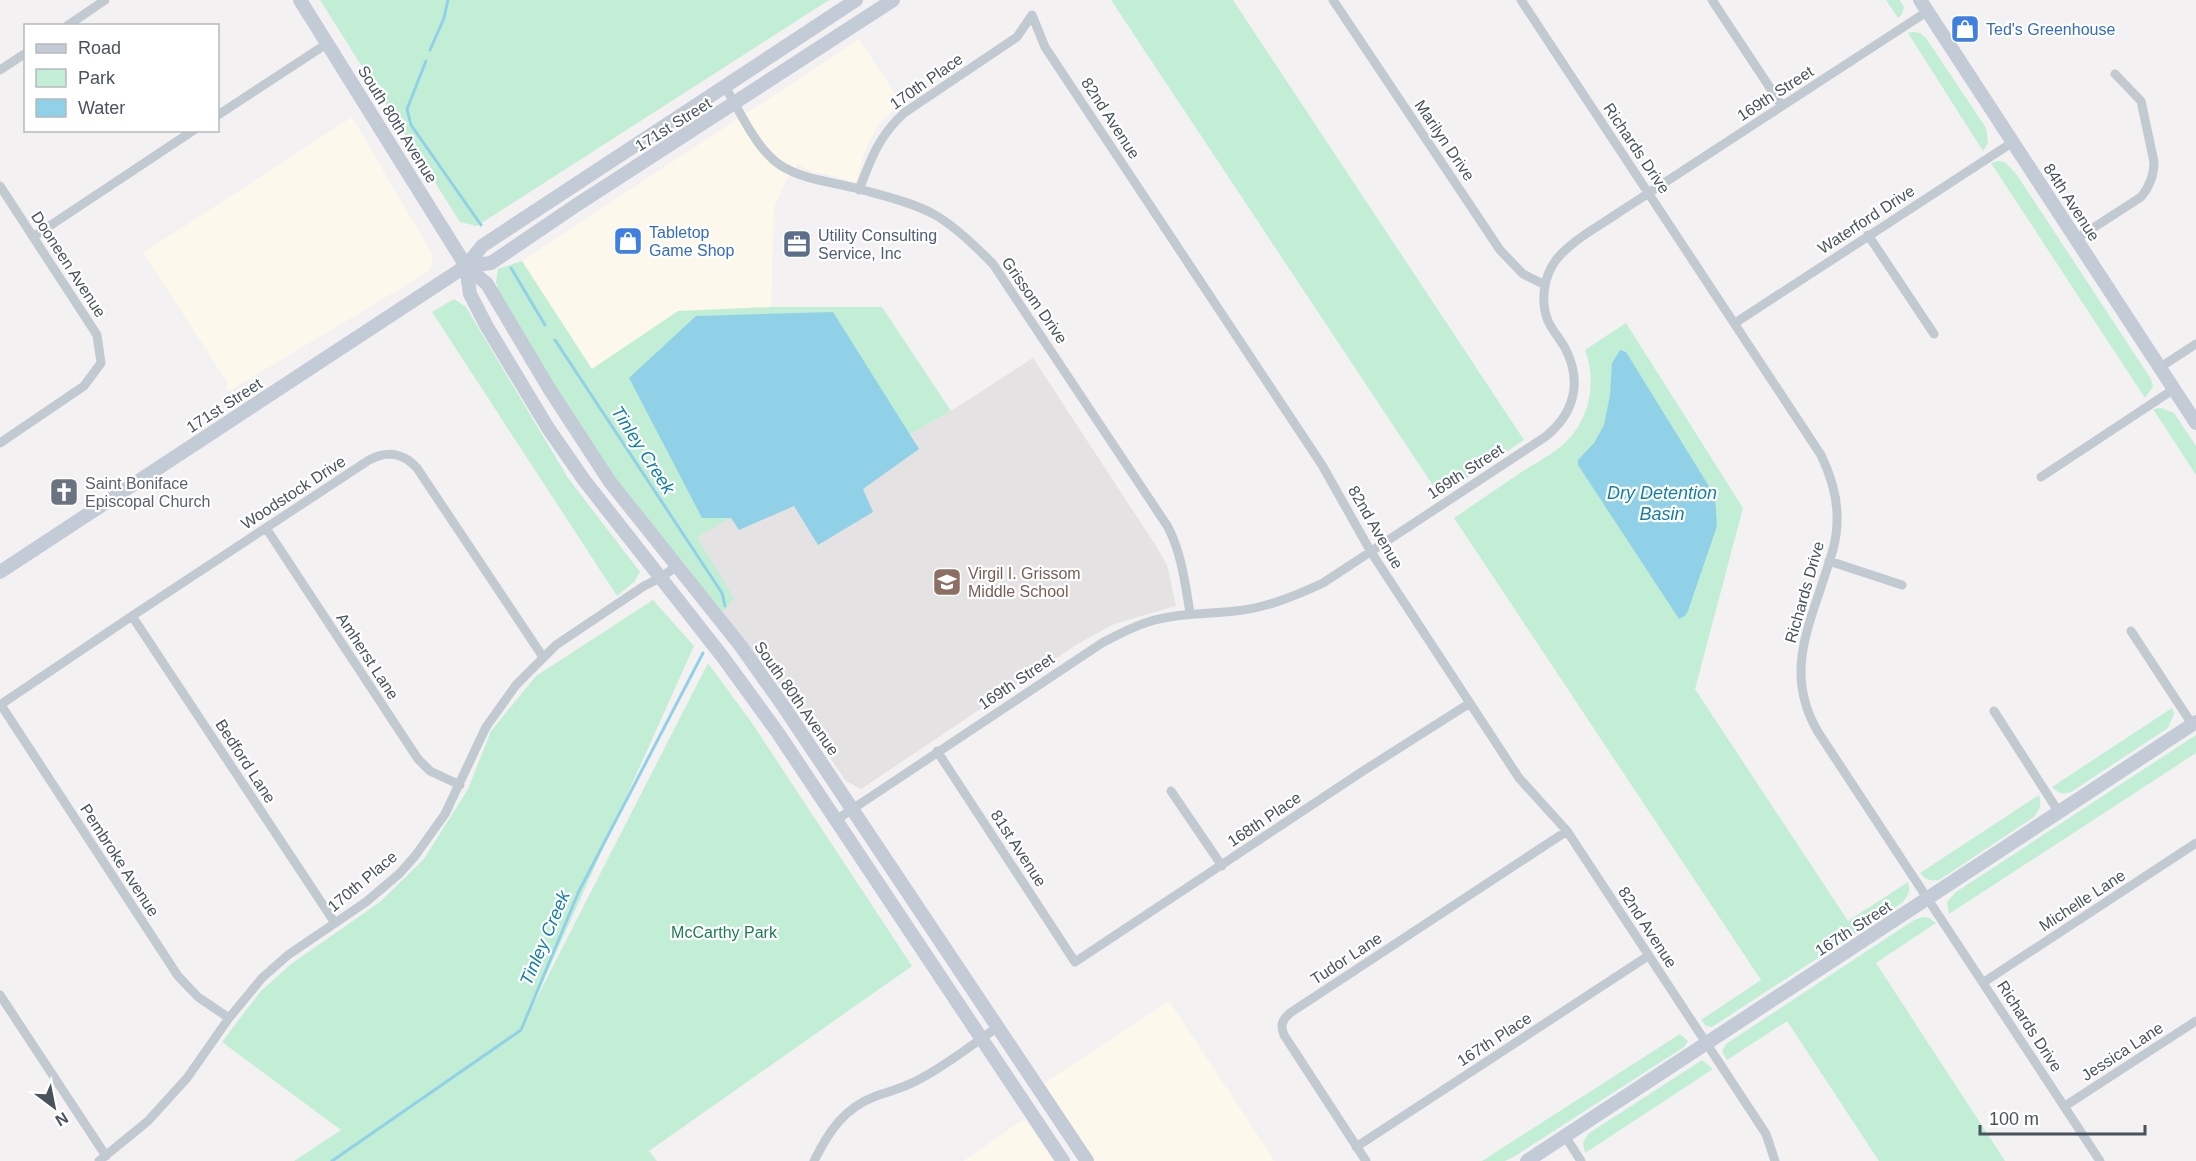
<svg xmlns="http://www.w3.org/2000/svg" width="2196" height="1161" font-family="Helvetica,sans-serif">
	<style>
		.commercial { fill: #fcf8ec }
		.education { fill: #e4e2e2 }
		.green { fill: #c2eed6 }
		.water { fill: #91d1e8 }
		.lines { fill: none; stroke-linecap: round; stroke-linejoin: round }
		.stream { stroke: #91d1e8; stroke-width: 3 }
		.street { stroke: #c2cad1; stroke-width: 9 }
		.secondary { stroke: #c2cbd6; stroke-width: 14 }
		.labels { text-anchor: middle; stroke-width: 4.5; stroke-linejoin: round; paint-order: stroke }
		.shop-label { font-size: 16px; fill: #366cbe; stroke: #fff; text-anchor: start }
		.street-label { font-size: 16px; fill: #49535d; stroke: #fff }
		.service-label { font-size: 16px; fill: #4e5e75; stroke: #fff; text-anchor: start }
		.worship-label { font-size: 16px; fill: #5b616d; stroke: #fff; text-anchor: start }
		.education-label { font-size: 16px; fill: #785e54; stroke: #fff; text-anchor: start }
		.park-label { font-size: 16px; fill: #1c7d52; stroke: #fff }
		.water-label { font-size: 18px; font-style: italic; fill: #137ea6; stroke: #fff }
	</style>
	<rect width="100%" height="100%" fill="#f3f1f1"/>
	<!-- commercial -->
	<path class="commercial" d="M 859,39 L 901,103 L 878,125 L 864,153 L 856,182 L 807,170 L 798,164 L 787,179 L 774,208 L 771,307 L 678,311 L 592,370 L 522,261 Z
		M 352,117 L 431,252 L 433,262 L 428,271 L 420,277 L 227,392 L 226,380 L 143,253 Z
		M 1169,1001 L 1275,1161 L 1094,1161 L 1044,1083 Z
		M 1025,1119 L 1053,1161 L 963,1161 L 1017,1124 Z"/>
	<!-- education -->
	<path class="education" d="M 1033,358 L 1156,546 L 1167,565 L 1176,606 L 1114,624 L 1076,645 L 861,789 L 846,781 L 783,689 L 722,613 L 696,537 L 731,518 L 739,530 L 951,411 Z"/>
	<!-- green -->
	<path class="green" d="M 320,0 L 829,0 L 477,226 L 460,222 Z
		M 1111,0 L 1233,0 L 1524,440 L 1440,496 Z
		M 1886,0 L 1900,0 L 1904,7 L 1902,14 L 1898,18 Z
		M 1912,32 L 1920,33 L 1926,38 L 1986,128 L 1988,143 L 1983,151 L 1908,33 Z
		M 1998,161 L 2005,162 L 2017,175 L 2151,379 L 2153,387 L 2145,398 L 1991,163 Z
		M 522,261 L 592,369 L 678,311 L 771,307 L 882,307 L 951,411 L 739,530 L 731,518 L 697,537 L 734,598 L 722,613 L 687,567 L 646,520 L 609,474 L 500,297 L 496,282 L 498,269 Z
		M 454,299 L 466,307 L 568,478 L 640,572 L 634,582 L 617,596 L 432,312 Z
		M 1626,323 L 1743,508 L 1695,689 L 1848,921 L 1908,882 C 1911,891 1908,896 1902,903 L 1712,1027 L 1706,1026 L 1701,1020 L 1761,980 L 1454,518 C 1476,503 1498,488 1520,473 C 1537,462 1560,451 1573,434 C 1591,411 1596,378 1585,350 Z
		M 2161,408 L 2174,413 L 2196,446 L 2196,475 L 2153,409 Z
		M 653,600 L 694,646 L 529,1013 L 708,663 L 752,723 L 912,966 L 649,1151 L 657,1161 L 294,1161 L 341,1130 L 222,1042 L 260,992 L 291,964 L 380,902 L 424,859 L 468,789 L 491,731 L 536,676 Z
		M 2172,708 L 2174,714 L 2168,728 L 2071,792 C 2062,795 2058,793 2052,787 Z
		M 2196,735 L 2196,753 L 1949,914 L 1947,902 L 1956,892 Z
		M 2039,795 C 2042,805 2040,809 2034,817 L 1939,880 C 1930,881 1926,880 1920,873 Z
		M 1922,917 L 1929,918 L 1936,923 L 1876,963 L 2005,1161 L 1879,1161 L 1787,1021 L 1727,1060 L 1722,1051 L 1726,1044 L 1914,920 Z
		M 1680,1034 L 1688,1041 L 1684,1047 L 1515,1156 L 1505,1161 L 1482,1161 Z
		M 1702,1060 L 1713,1069 L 1585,1153 L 1583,1143 L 1588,1134 Z"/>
	<!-- water -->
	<path class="water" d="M 833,312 L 919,449 L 863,489 L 873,512 L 818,545 L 794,506 L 739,530 L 731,518 L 702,518 L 629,378 L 696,316 Z
		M 1620,350 L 1626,352 L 1715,496 L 1717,526 L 1688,611 L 1685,616 L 1679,619 L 1578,465 L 1578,460 L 1594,443 L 1604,425 L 1610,395 L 1612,363 Z"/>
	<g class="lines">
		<!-- stream -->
		<path class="stream" d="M 430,50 L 444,18 L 448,0
			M 426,61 L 407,109 L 411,125 L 481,225
			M 511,268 L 545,325
			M 555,340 L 722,593 L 725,606
			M 332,1161 L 521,1030 L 579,891 L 703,653"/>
		<!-- street -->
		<path class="street" d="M 1333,0 L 1500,250 L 1523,274 L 1545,285
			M 1521,0 L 1821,455 C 1831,476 1838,498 1837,521 C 1837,540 1831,557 1825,575 C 1807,631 1785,676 1818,732 L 2100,1161
			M 1712,0 L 1782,106
			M 1032,15 L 1045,47 L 1322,465 L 1371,552 L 1519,778 L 1567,831 L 1766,1134 L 1775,1161
			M 67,26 L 105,0
			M 0,70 L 26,53
			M 725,87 C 740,111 756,149 780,165 C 803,180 833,182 859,189 C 884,196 915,203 937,216 C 958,229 976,247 993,264 L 1168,527 C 1182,555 1185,583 1190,613
			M 218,115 L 328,43
			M 0,186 L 97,335 L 101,363 L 84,386 L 0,443
			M 859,190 C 871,158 879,136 904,113 L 1017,37 L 1032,15
			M 1868,235 L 1934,334
			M 33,237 L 194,130
			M 2076,239 L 2141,197 C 2150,186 2154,176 2154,162 L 2141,101 L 2115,74
			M 1735,323 L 2013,142
			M 2159,368 L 2196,344
			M 2041,477 L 2174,389
			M 266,528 L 418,759 L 430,771 L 460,785
			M 1829,561 L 1902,585
			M 132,616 L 335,923
			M 2131,631 L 2192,724
			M 0,705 L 132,616 L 369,460 C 388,450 403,453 417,468 L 543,657
			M 1,705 L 178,976 L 198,997 L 229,1018
			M 1994,711 L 2058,811
			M 937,751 L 1075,962 L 1363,771 L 1470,703
			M 1171,791 L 1222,866
			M 836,820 L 1102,643 C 1117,635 1132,627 1148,622 C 1177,613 1206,614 1235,611 C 1266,608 1295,596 1323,583 L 1545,437 C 1574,414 1583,382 1565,348 C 1560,339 1552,330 1548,321 C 1540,301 1544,276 1556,260 C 1572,240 1598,227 1618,213 L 1928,11
			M 1984,982 L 2196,843
			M 0,995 L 106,1156
			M 2065,1106 L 2196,1021
			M 1565,1136 L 1581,1161
			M 1356,1147 L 1648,956
			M 99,1161 L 148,1121 L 187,1078 L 229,1018 L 262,978 L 288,955 L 366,902 L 399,874 L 415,856 L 445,814 L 486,727 L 516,685 L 556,645 L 644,586 L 660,578 L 677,566
			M 814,1161 C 829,1131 844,1108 876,1096 C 890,1091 903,1088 916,1081 C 945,1067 971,1045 998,1027
			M 1366,1161 L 1284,1035 C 1280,1025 1282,1020 1290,1013 L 1567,831"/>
		<!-- secondary -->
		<path class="secondary" d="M 300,0 L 466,266 L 487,284 L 550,390 L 610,482 L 740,645 L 784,707 L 1087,1161
			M 1920,0 L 2196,423
			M 466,266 L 470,294 L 486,325 L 548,428 L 584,480 L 722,656 L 778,733 L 1063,1161
			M 466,266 L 491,263 L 575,206 L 893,0
			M 0,572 L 466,266 L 482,246 L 856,0
			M 1527,1161 L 2196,722"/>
	</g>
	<!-- icons -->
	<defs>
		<g id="shop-square" transform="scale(1.5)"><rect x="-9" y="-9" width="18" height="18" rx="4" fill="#3f7fe0" stroke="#fff"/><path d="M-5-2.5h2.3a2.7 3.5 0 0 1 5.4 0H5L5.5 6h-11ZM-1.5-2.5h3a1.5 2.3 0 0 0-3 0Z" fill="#fff"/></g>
		<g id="office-square" transform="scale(1.5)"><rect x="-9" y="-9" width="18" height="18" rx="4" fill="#5c6f8a" stroke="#fff"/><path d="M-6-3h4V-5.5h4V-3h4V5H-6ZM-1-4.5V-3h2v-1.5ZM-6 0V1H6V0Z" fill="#fff"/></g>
		<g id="church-square" transform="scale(1.5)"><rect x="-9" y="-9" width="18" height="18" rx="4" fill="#6b7280" stroke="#fff"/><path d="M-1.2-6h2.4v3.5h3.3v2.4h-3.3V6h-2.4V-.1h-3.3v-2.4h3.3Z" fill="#fff"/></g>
		<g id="school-square" transform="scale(1.5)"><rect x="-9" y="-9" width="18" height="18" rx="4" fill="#8d6e63" stroke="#fff"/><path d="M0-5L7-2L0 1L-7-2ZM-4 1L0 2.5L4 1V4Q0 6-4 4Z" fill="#fff"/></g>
	</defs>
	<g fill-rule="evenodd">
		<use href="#shop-square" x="1965" y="29"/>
		<use href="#shop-square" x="628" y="241"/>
		<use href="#office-square" x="797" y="244"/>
		<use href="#church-square" x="64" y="492"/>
		<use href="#school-square" x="947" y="582"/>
	</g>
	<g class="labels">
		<!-- shop labels -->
		<g class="shop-label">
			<text x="1986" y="35">Ted's Greenhouse</text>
			<text x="649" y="238">Tabletop<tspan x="649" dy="18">Game Shop</tspan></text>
		</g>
		<!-- street labels -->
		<g class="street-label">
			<text transform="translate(926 81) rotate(-35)" y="6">170th Place</text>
			<text transform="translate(1775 93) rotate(-33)" y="6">169th Street</text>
			<text transform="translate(1111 118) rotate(57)" y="6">82nd Avenue</text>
			<text transform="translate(398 124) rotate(58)" y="6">South 80th Avenue</text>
			<text transform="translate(673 124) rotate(-32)" y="6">171st Street</text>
			<text transform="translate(1445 140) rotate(56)" y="6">Marilyn Drive</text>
			<text transform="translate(1637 148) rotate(56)" y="6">Richards Drive</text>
			<text transform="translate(2072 202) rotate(57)" y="6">84th Avenue</text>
			<text transform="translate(1866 219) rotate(-33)" y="6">Waterford Drive</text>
			<text transform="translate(69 264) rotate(57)" y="6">Dooneen Avenue</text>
			<text transform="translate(1035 300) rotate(55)" y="6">Grissom Drive</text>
			<text transform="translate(224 405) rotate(-33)" y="6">171st Street</text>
			<text transform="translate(1465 471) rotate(-33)" y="6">169th Street</text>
			<text transform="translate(293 492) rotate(-33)" y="6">Woodstock Drive</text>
			<text transform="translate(1376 527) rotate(60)" y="6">82nd Avenue</text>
			<text transform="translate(1804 592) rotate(-74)" y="6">Richards Drive</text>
			<text transform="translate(368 656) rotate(57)" y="6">Amherst Lane</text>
			<text transform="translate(1016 681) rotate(-34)" y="6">169th Street</text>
			<text transform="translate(797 698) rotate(55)" y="6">South 80th Avenue</text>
			<text transform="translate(246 761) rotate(57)" y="6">Bedford Lane</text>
			<text transform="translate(1264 819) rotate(-34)" y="6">168th Place</text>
			<text transform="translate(1019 848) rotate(57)" y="6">81st Avenue</text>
			<text transform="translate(120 860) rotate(57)" y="6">Pembroke Avenue</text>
			<text transform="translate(362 881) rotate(-40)" y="6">170th Place</text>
			<text transform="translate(2082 900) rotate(-33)" y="6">Michelle Lane</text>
			<text transform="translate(1648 927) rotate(57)" y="6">82nd Avenue</text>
			<text transform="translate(1853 928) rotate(-33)" y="6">167th Street</text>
			<text transform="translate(1346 958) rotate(-33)" y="6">Tudor Lane</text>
			<text transform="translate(2030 1026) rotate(57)" y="6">Richards Drive</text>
			<text transform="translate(1494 1039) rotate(-33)" y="6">167th Place</text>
			<text transform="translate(2122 1051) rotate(-33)" y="6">Jessica Lane</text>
		</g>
		<!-- service labels -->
		<g class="service-label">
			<text x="818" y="241">Utility Consulting<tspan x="818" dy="18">Service, Inc</tspan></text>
		</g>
		<!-- worship labels -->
		<g class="worship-label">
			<text x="85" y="489">Saint Boniface<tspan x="85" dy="18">Episcopal Church</tspan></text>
		</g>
		<!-- education labels -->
		<g class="education-label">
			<text x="968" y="579">Virgil I. Grissom<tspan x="968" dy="18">Middle School</tspan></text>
		</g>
		<!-- park labels -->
		<g class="park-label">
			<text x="724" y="938">McCarthy Park</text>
		</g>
		<!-- water labels -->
		<g class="water-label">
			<text transform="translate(643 450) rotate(57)" y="6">Tinley Creek</text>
			<text x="1662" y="499">Dry Detention<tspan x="1662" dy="21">Basin</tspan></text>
			<text transform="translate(545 938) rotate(-67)" y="6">Tinley Creek</text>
		</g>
	</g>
	<!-- legend -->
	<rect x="24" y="24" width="195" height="108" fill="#ffffff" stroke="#b6babe" stroke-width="1.5"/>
	<rect x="36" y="44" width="30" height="9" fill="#c2cbd6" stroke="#b6babe" stroke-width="1.5"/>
	<text x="78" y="54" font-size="18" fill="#49535d">Road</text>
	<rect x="36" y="69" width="30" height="18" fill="#c2eed6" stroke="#b6babe" stroke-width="1.5"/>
	<text x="78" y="84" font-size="18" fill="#49535d">Park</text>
	<rect x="36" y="99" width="30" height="18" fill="#91d1e8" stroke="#b6babe" stroke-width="1.5"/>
	<text x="78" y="114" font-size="18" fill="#49535d">Water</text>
	<!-- north arrow -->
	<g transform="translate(54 1107) rotate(148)" stroke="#ffffff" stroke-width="4.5" paint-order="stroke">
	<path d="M0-4.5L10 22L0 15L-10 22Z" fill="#49535d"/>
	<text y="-9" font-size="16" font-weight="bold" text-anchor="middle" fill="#49535d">N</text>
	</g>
	<!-- scale -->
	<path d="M1980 1125v9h165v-9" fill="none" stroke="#49535d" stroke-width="3"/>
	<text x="1989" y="1125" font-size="18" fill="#49535d" stroke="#ffffff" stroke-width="4.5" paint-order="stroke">100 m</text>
</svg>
